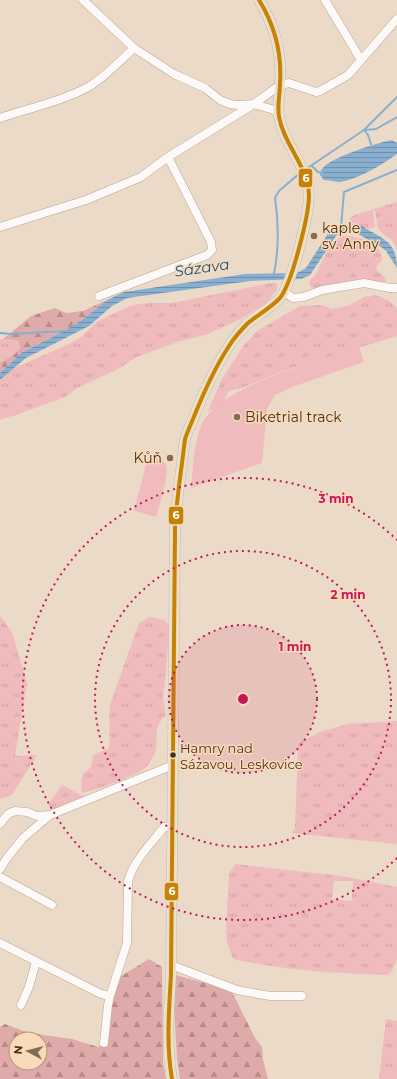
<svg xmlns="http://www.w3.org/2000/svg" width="397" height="1079" font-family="Montserrat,sans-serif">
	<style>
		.grass { fill: url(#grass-tufts); fill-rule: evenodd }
		.forest { fill: url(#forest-firs); fill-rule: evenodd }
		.pitch { fill: #f0bbbc }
		.water { fill: url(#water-rules) }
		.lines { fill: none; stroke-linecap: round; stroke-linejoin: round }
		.stream { stroke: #88afd0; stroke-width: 2 }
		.minor-casing { stroke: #b6a592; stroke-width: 9 }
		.major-casing { stroke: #c5b9ad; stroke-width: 11 }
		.minor { stroke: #fcf9f7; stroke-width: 8 }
		.major { stroke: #e3e5d8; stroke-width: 10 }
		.bus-1-casing { stroke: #fadab9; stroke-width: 7 }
		.bus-1 { stroke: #c28308; stroke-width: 4 }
		.ring { fill: none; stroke: #c2185b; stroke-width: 2; stroke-dasharray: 2 4 }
		.poi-dot { fill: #806c57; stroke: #fadab9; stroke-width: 1.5 }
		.bus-dot { fill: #46311a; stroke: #fadab9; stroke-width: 1.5 }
		.labels { text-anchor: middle; stroke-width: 3; stroke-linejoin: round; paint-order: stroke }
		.bus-label { font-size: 13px; fill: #46311a; stroke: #fadab9; text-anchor: start }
		.poi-label { font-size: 14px; fill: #46311a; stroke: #fadab9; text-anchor: start }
		.water-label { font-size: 15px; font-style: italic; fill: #12578c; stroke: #fadab9 }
		.centre { fill: #c2185b; stroke: #fadab9; stroke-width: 2 }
		.ring-label { font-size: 12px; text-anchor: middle; font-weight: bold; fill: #c2185b; stroke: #fadab9; stroke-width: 3; stroke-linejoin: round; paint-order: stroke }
		.line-badge { stroke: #fadab9; stroke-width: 1.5 }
		.badge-label { font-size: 11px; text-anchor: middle; font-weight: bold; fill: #fff }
	</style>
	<defs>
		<pattern id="grass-tufts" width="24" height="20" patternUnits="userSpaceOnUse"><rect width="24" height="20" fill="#f0bbbc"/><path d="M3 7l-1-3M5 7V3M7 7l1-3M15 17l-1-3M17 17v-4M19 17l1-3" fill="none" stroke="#cfa1a1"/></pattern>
		<pattern id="forest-firs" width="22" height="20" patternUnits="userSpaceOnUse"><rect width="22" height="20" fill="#dfaaaa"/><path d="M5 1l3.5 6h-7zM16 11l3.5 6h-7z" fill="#b78b8a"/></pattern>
		<pattern id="water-rules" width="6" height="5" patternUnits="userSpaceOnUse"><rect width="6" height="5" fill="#88afd0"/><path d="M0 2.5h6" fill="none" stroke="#718fa8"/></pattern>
	</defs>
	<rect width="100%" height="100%" fill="#ebdac8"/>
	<!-- grass -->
	<path class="grass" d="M 397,202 L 397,250 L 392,240 L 383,234 L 378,228 L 375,211 L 373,211 L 375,226 L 373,228 C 365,230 356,226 350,220 L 351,217 L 355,215 Z
		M 343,236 C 358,236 382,242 382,260 L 378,264 L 376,270 L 384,276 L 386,281 L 382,283 L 317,289 L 311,287 L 309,282 C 312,278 315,276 317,272 C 324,260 328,241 343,236 Z
		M 271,283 L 275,283 L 277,284 L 277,290 L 265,304 L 241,319 L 208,334 L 174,343 L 137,357 L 118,369 L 77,388 L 65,397 L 27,411 L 0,420 L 0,380 L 12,369 L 69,344 L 81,337 L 98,321 L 132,305 L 150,303 L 172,303 Z
		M 375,295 L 388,300 L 397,308 L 397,336 L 286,370 L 239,389 C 222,389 229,399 221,406 C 218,408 212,410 208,411 L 222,379 L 244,345 L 257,331 L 300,306 L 322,305 L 332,309 L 348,306 L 364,297 Z
		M 0,339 L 18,340 L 20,348 C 15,356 7,358 0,363 Z
		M 0,616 L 12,632 L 27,683 L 15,756 L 37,755 L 12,795 L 0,799 Z
		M 150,617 L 164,620 L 169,625 L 166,674 L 163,697 L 166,715 C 153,728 158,732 156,749 C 155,755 150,763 145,768 C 138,775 94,791 82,793 L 81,782 L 83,774 L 91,767 L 93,755 L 109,748 C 111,734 108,720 110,705 L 139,623 Z
		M 397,721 L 397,844 L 291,833 L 295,829 L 298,746 L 300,742 L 320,732 L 348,724 Z
		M 62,785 L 85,797 L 54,810 L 48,805 Z
		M 235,864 L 342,876 L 397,887 L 397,959 L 392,971 L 388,975 C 334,973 286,971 233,959 L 227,943 L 226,929 L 229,874 ZM 334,881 L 353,881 L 352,900 L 351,901 L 332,899 Z
		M 386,1019 L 397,1021 L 397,1079 L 379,1079 Z"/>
	<!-- forest -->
	<path class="forest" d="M 107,300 L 82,320 L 62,332 L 21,353 L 0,373 L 0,363 C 7,358 15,356 20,348 L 18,340 L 3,339 L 31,316 L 55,308 L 66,313 L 83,311 Z
		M 149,959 L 162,967 L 163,1063 L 166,1079 L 0,1079 L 0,1027 L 5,1024 L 29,1033 L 72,1039 L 98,1047 L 106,1042 L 108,1011 L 118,978 ZM 16,1039 L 40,1039 L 40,1063 L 16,1063 Z
		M 172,974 L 231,990 L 255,1038 L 262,1047 L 263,1060 L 268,1079 L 180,1079 L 177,1058 Z"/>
	<!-- pitch -->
	<path class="pitch" d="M 359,347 L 364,362 L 295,386 L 275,395 L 267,409 L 262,463 L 191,488 C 193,470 194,438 203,422 C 224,385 319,360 359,347 Z
		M 153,458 C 158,458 164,460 166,465 C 170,473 159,507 156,517 L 134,511 L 147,461 Z"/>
	<!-- water -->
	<path class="water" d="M 392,140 L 397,143 L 397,154 C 382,165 358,179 340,182 C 335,182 329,180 324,180 L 320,175 C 320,173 321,170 322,169 C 331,157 377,143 392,140 Z
		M 354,224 L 359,224 C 379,238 397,239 397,268 L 386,251 L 381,247 L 351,230 L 341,233 L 336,236 L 310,275 L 301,279 L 250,281 L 127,298 L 112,306 L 89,326 L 26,358 L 0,380 L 0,373 L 21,353 L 62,332 L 82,320 L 107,300 L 124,292 L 245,274 L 297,273 L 306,268 L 329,232 C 336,226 345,225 354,224 Z"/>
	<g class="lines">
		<!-- stream -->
		<path class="stream" d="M 364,130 L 368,135 L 372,147
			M 365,130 L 376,129 L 397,117
			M 312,166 L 318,172 L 323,173
			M 306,169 L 364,130 L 397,97
			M 341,227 L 344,192 L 397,170
			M 274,274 C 279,248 279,224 275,198 L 279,191 L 301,172
			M 0,333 L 12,334 L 65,331"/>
		<!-- minor casing -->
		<g class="minor-casing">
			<path id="minor" d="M 83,0 L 134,48 L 174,74 L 205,88 L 220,100 L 230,104 L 237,105 L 254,104 L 278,111
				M 325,0 L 361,60
				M 0,118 C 30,108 63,101 90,86 C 106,76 120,61 134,48
				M 0,227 L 86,200 L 141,177 L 168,157 L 254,104 L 280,85 L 289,83 L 316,92 L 320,91 L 348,75 L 397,19
				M 284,292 L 293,298 L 304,297 L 322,290 L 364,283 L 390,288 L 397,288
				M 99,296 L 207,255 L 212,250 L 211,242 L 168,157
				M 0,824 L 8,814 L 15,811 L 27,812 L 37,816 L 50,815 L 173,765
				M 0,869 L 7,858 L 23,838 L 50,815
				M 0,877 L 52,905
				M 0,943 L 101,994 L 110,996 L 127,943 L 128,881 C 134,860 151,844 164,827 L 172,826
				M 171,965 L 237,990 L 270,996 L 302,996
				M 21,1005 L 29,987 L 36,962
				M 104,1043 L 108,1005 L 110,996"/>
		</g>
		<!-- major casing -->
		<g class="major-casing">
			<path id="major" d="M 172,1079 C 166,1045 169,1010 171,975 L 175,529 C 176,507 179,485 182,463 C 183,455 184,447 185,439 C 187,433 190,426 193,419 C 203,394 214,369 229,346 C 234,338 241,330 248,323 C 258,315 270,308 279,299 C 292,285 309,214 309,195 C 308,166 284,145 279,117 C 277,105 280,95 280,83 C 282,54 275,26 259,0"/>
		</g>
		<!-- minor -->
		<use href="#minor" class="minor"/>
		<!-- major -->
		<use href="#major" class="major"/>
		<!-- bus-1 casing -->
		<g class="bus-1-casing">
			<path id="bus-1" d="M 172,1079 C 166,1045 169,1010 171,975 L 175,529 C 176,507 179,485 182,463 C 183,455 184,447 185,439 C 187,433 190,426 193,419 C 203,394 214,369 229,346 C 234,338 241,330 248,323 C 258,315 270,308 279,299 C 292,285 309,214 309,195 C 308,166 284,145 279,117 C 277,105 280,95 280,83 C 282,54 275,26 259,0"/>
		</g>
		<!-- bus-1 -->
		<use href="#bus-1" class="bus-1"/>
	</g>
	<!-- distance rings -->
	<circle cx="243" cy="699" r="74" fill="#c2185b" fill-opacity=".12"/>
	<g class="ring">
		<circle cx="243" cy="699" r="74"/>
		<circle cx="243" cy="699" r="148"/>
		<path d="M397 858A221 221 0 1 1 397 540"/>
	</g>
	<!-- markers -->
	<g class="poi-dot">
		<circle cx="314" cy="236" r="4"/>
		<circle cx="237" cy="417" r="4"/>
		<circle cx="170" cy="458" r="4"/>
	</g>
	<circle class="bus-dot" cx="173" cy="755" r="3.5"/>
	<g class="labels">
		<!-- bus labels -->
		<g class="bus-label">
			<text x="180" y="753">Hamry nad<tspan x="180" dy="16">Sázavou, Leskovice</tspan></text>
		</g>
		<!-- poi labels -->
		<g class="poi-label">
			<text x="322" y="233">kaple<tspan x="322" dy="16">sv. Anny</tspan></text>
			<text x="245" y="422">Biketrial track</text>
			<text x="162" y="463" text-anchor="end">Kůň</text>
		</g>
		<!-- water labels -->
		<g class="water-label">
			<text transform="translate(202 268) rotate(-8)" y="5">Sázava</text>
		</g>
	</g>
	<circle cx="243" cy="699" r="6" class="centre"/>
	<g class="ring-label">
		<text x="336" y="503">3 min</text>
		<text x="348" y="599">2 min</text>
		<text x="295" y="651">1 min</text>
	</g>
	<g class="line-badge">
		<rect x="298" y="168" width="15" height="20" rx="4" fill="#c28308"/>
		<rect x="168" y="506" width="16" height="19" rx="4" fill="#c28308"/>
		<rect x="164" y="882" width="15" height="19" rx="4" fill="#c28308"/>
	</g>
	<g class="badge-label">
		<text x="306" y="182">6</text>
		<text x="176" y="519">6</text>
		<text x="172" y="895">6</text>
	</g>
	<!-- north arrow -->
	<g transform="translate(28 1051) rotate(277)"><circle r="19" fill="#fadab9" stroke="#b29679"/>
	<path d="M0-3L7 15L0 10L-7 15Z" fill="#806c57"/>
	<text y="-6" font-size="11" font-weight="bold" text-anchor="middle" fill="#46311a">N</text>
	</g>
</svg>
